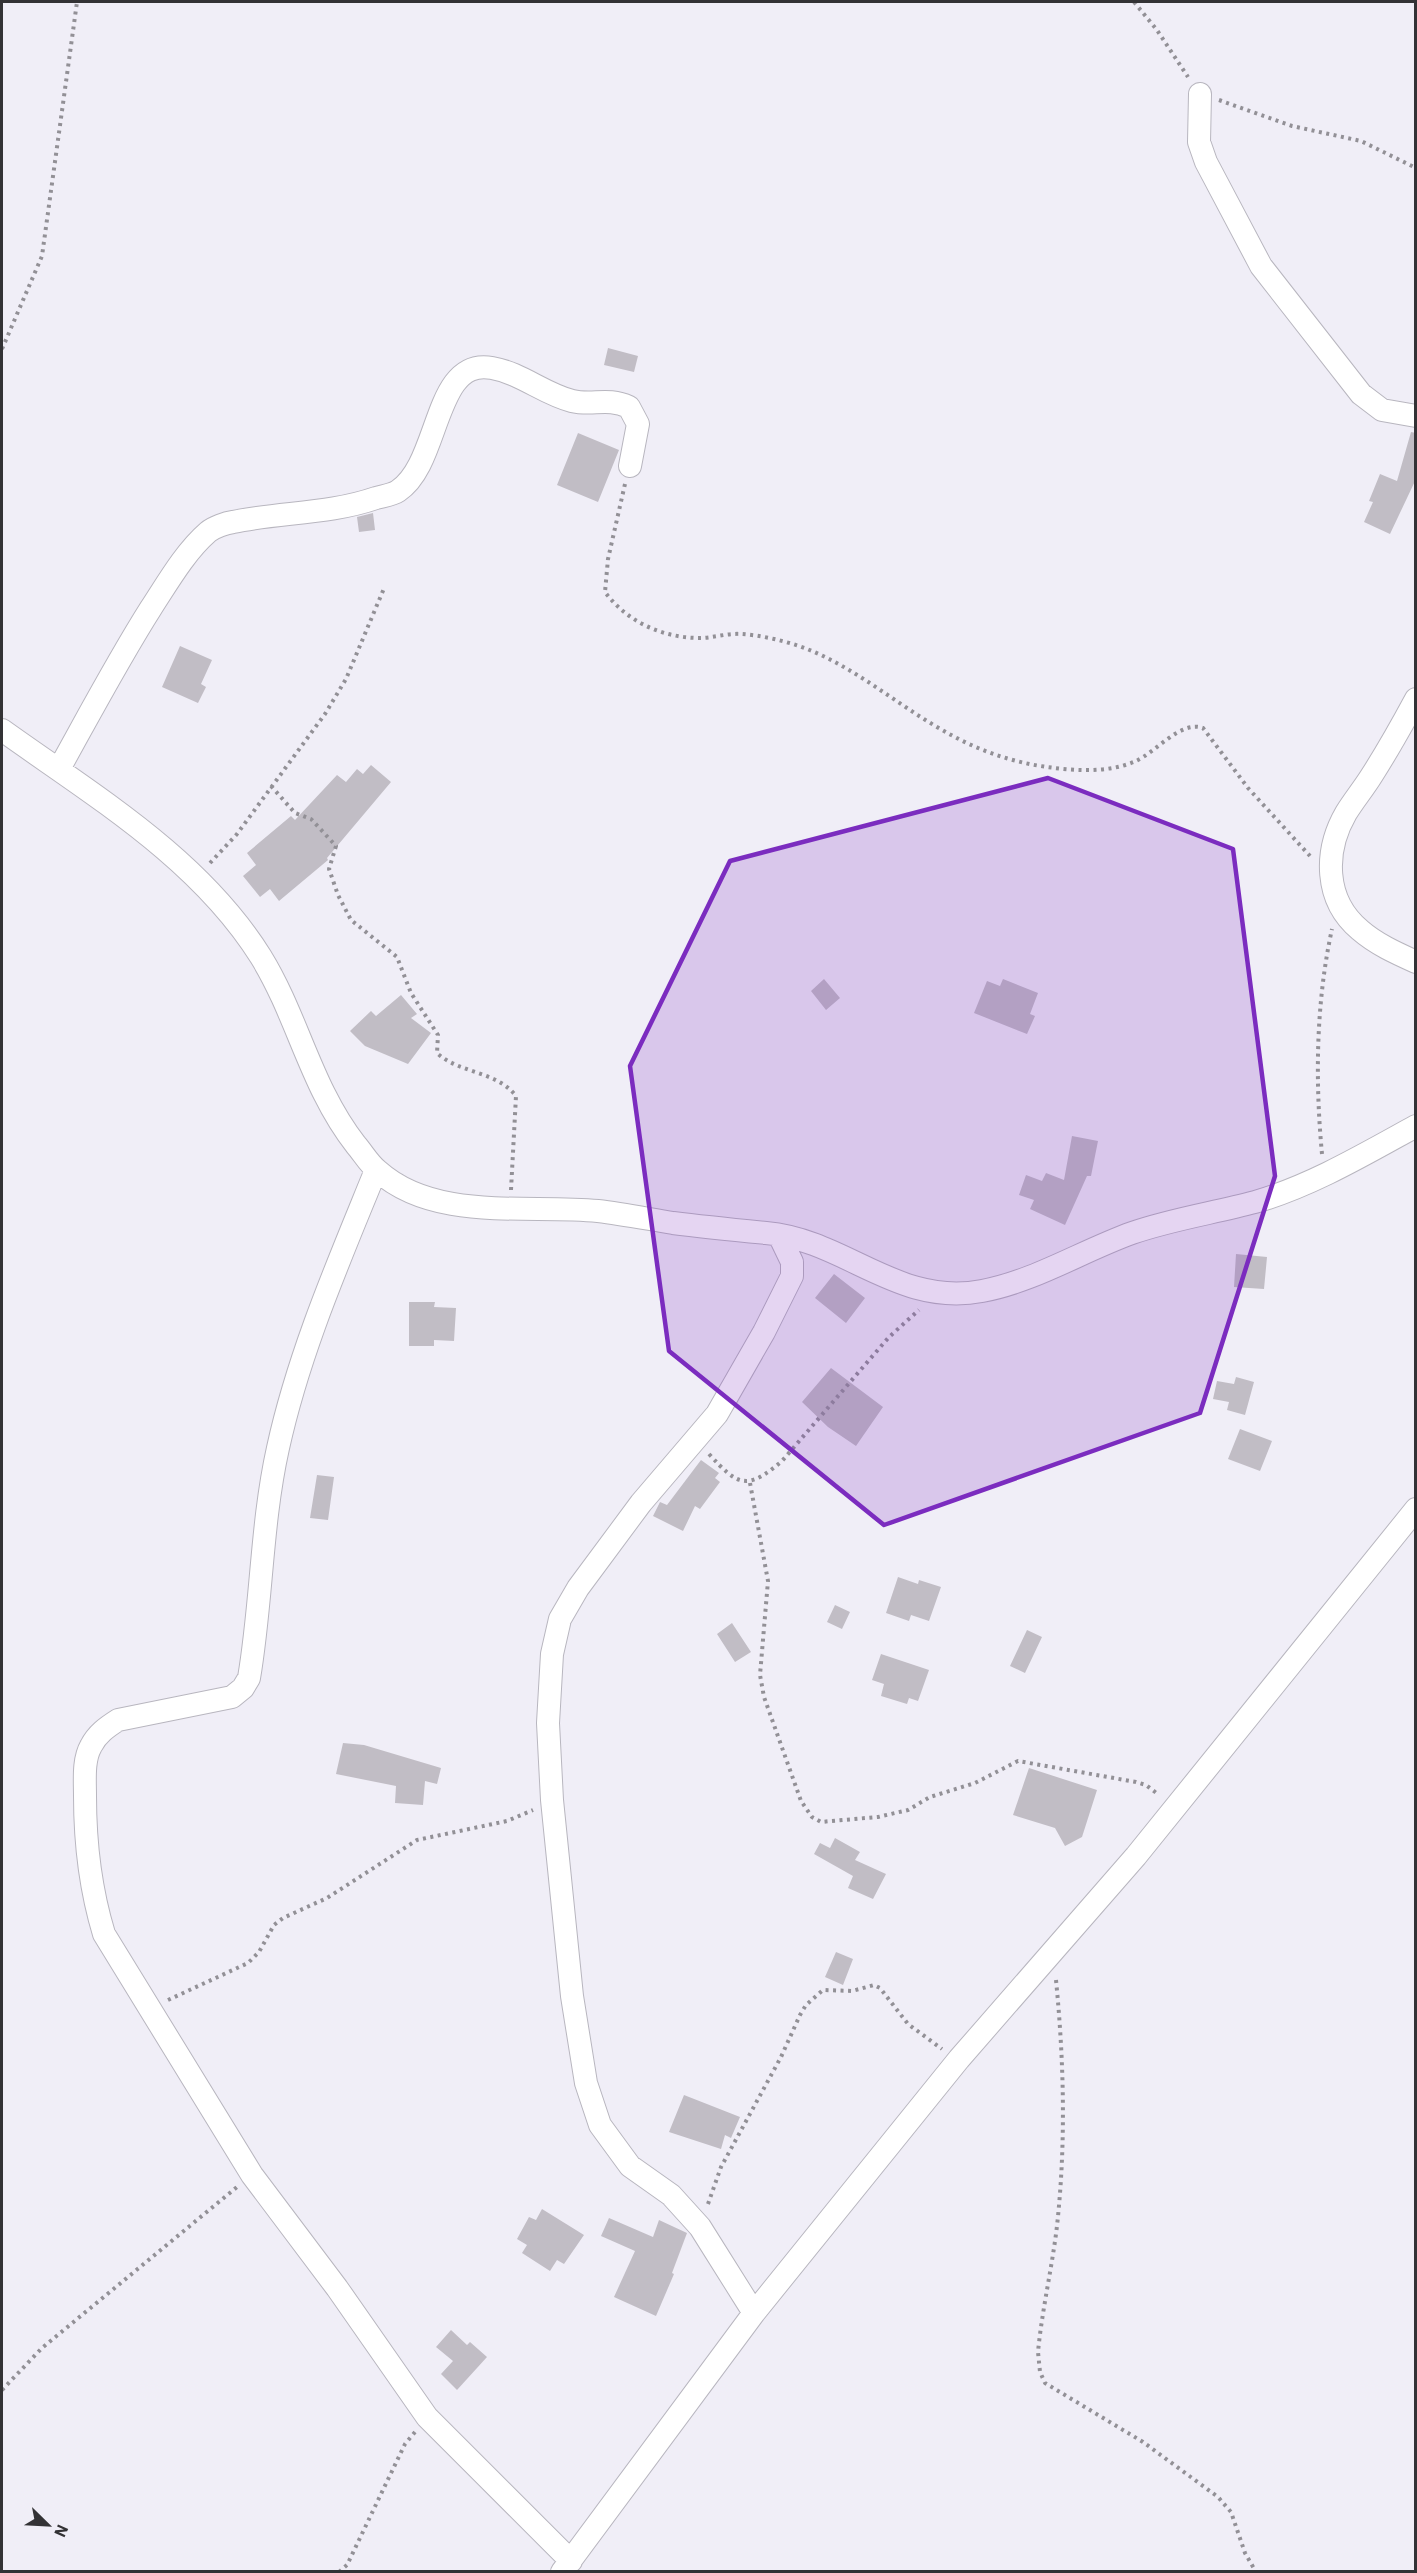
<svg xmlns="http://www.w3.org/2000/svg" width="1417" height="2573" font-family="'IBM Plex Sans',sans-serif">
	<style>
		.building { fill: #c1bdc5 }
		.lines { fill: none; stroke-linecap: round; stroke-linejoin: round }
		.street-casing { stroke: #b8b6bf; stroke-width: 24 }
		.path { stroke: #929096; stroke-width: 4; stroke-dasharray: 3 4.5; stroke-linecap: butt }
		.street { stroke: #fff; stroke-width: 22 }
		.marked { fill: #7b2cbf; fill-opacity: 0.2; stroke: #7b2cbf; stroke-width: 4.5; stroke-linejoin: round }
	</style>
	<rect width="100%" height="100%" fill="#f0eef7"/>
	<!-- building -->
	<path class="building" d="M 608,348 L 638,356 L 634,372 L 604,365 Z
		M 1411,432 L 1416,433 L 1416,479 L 1390,534 L 1364,522 L 1373,502 L 1369,501 L 1380,474 L 1397,481 Z
		M 578,433 L 619,450 L 598,502 L 557,485 Z
		M 373,513 L 375,530 L 359,532 L 357,517 Z
		M 180,646 L 212,660 L 201,684 L 206,687 L 198,703 L 162,687 Z
		M 371,765 L 391,782 L 327,858 L 328,860 L 279,901 L 270,889 L 260,897 L 243,876 L 256,865 L 247,853 L 291,816 L 295,820 L 337,775 L 346,782 L 357,769 L 363,774 Z
		M 824,979 L 840,998 L 826,1010 L 811,991 Z
		M 1003,979 L 1038,993 L 1030,1014 L 1035,1016 L 1027,1034 L 974,1013 L 987,981 L 1000,986 Z
		M 401,995 L 417,1014 L 411,1018 L 431,1033 L 408,1064 L 365,1046 L 350,1031 L 371,1011 L 376,1016 Z
		M 1072,1136 L 1098,1141 L 1091,1176 L 1087,1176 L 1065,1225 L 1030,1209 L 1034,1200 L 1019,1195 L 1026,1175 L 1042,1181 L 1046,1173 L 1064,1180 Z
		M 1236,1254 L 1267,1257 L 1264,1289 L 1234,1287 Z
		M 834,1274 L 865,1298 L 846,1323 L 815,1298 Z
		M 409,1302 L 435,1302 L 434,1307 L 456,1308 L 454,1341 L 434,1340 L 434,1346 L 409,1346 Z
		M 831,1368 L 883,1407 L 856,1446 L 828,1427 L 802,1402 Z
		M 1236,1377 L 1254,1382 L 1245,1415 L 1227,1410 L 1229,1402 L 1213,1399 L 1217,1381 L 1234,1384 Z
		M 1240,1429 L 1272,1441 L 1260,1471 L 1228,1459 Z
		M 701,1460 L 719,1473 L 715,1478 L 720,1482 L 700,1509 L 695,1506 L 683,1531 L 653,1516 L 660,1502 L 667,1505 Z
		M 317,1475 L 334,1477 L 328,1520 L 310,1518 Z
		M 898,1577 L 918,1584 L 919,1580 L 941,1587 L 929,1621 L 911,1615 L 909,1621 L 886,1613 Z
		M 835,1605 L 850,1612 L 842,1629 L 827,1622 Z
		M 732,1623 L 751,1652 L 735,1662 L 717,1634 Z
		M 1027,1630 L 1042,1637 L 1025,1673 L 1010,1666 Z
		M 881,1654 L 929,1670 L 918,1701 L 909,1698 L 907,1704 L 881,1696 L 884,1684 L 872,1680 Z
		M 343,1743 L 364,1745 L 441,1768 L 437,1784 L 425,1781 L 423,1805 L 395,1803 L 396,1786 L 336,1774 Z
		M 1029,1768 L 1097,1790 L 1082,1837 L 1065,1846 L 1055,1828 L 1013,1815 Z
		M 835,1838 L 860,1852 L 855,1860 L 886,1874 L 873,1899 L 848,1888 L 853,1876 L 814,1854 L 820,1843 L 830,1848 Z
		M 836,1952 L 853,1959 L 843,1985 L 825,1977 Z
		M 684,2095 L 740,2117 L 731,2138 L 725,2135 L 721,2149 L 669,2132 Z
		M 542,2209 L 584,2235 L 564,2264 L 557,2260 L 550,2271 L 522,2253 L 527,2245 L 517,2239 L 529,2217 L 536,2220 Z
		M 609,2218 L 653,2237 L 659,2220 L 687,2233 L 672,2273 L 674,2274 L 656,2316 L 614,2297 L 635,2251 L 601,2236 Z
		M 451,2330 L 467,2345 L 470,2342 L 487,2357 L 457,2390 L 441,2374 L 453,2361 L 436,2347 Z"/>
	<g class="lines">
		<!-- street casing -->
		<g class="street-casing">
			<path id="street" d="M 1200,94 L 1199,142 L 1206,162 L 1261,266 L 1361,394 L 1382,410 L 1416,416
				M 1416,699 C 1402,725 1388,750 1372,775 C 1364,788 1354,800 1346,813 C 1324,851 1324,900 1360,930 C 1376,944 1396,953 1416,962
				M 2,730 C 94,796 199,858 261,957 C 298,1017 311,1088 356,1145 C 363,1153 369,1164 378,1171 C 435,1222 527,1204 598,1211 C 623,1214 648,1219 673,1223 C 704,1227 735,1230 766,1233 C 846,1240 897,1307 982,1291 C 1035,1281 1082,1251 1132,1233 C 1172,1219 1214,1213 1255,1202 C 1311,1186 1365,1154 1416,1126
				M 59,769 C 89,715 118,660 151,608 C 168,582 185,552 208,532 C 214,527 226,523 233,522 C 281,512 330,514 376,498 C 383,496 392,495 398,491 C 441,463 433,357 492,368 C 521,373 544,394 572,401 C 593,406 607,397 629,407 L 638,424 L 630,466
				M 376,1170 C 339,1261 299,1352 278,1448 C 261,1524 262,1602 249,1678 L 243,1688 L 232,1697 L 118,1720 C 107,1727 97,1734 91,1746 C 83,1760 85,1780 85,1796 C 85,1845 90,1888 104,1934 L 252,2175 L 337,2288 L 427,2417 L 571,2561
				M 754,2313 L 700,2227 L 671,2195 L 630,2166 L 600,2125 L 586,2083 L 572,1996 L 552,1800 L 548,1723 L 552,1654 L 560,1619 L 578,1588 L 641,1503 L 717,1414 L 764,1332 L 792,1276 L 792,1262 L 779,1235
				M 562,2572 L 754,2313 L 959,2059 L 1136,1856 L 1416,1509"/>
		</g>
		<!-- path -->
		<path class="path" d="M 1134,2 L 1157,30 L 1188,77
			M 1219,100 L 1292,126 L 1361,141 L 1416,168
			M 2,349 L 42,256 L 77,2
			M 625,484 L 608,559 L 605,592 C 627,622 663,638 700,638 C 713,638 727,633 741,634 C 759,635 781,640 799,646 C 853,665 894,703 944,731 C 975,749 1010,762 1047,767 C 1076,771 1109,773 1136,761 C 1156,752 1181,720 1203,728 L 1248,788 L 1310,856
			M 271,786 L 295,813 L 311,819 L 336,846 L 329,869 L 338,895 L 351,920 L 397,957 L 411,993 L 438,1035 L 437,1053 C 460,1074 497,1071 516,1096 L 511,1190
			M 210,863 L 237,834 L 325,714 L 346,679 L 385,586
			M 1322,1154 C 1315,1080 1316,1002 1332,929
			M 709,1454 C 738,1486 747,1491 782,1461 L 889,1337 L 919,1310
			M 750,1483 L 768,1581 L 760,1675 L 764,1697 L 801,1801 L 812,1817 L 821,1822 L 831,1821 L 878,1817 L 908,1810 L 930,1797 L 975,1783 L 1018,1761 L 1136,1782 L 1146,1785 L 1159,1795
			M 1056,1980 C 1064,2062 1066,2143 1057,2226 C 1052,2268 1042,2310 1038,2352 L 1040,2372 L 1045,2383 L 1143,2442 L 1218,2497 L 1231,2512 L 1245,2553 L 1256,2572
			M 168,2000 L 248,1963 L 259,1952 L 274,1925 L 283,1918 L 327,1898 L 417,1840 L 507,1821 L 533,1810
			M 708,2204 L 721,2167 L 781,2057 L 800,2015 L 806,2005 L 823,1990 L 852,1991 L 874,1985 L 880,1988 L 908,2024 L 942,2049
			M 2,2390 L 42,2348 L 237,2187
			M 339,2572 L 347,2565 L 405,2444 L 415,2432"/>
		<!-- street -->
		<use href="#street" class="street"/>
	</g>
	<!-- marked area -->
	<path class="marked" d="M 1048,778 L 1233,849 L 1275,1176 L 1200,1413 L 884,1525 L 669,1351 L 630,1066 L 730,861 Z"/>
	<!-- border -->
	<rect width="1417" height="2573" fill="none" stroke="#333235" stroke-width="6"/>
	<!-- north arrow -->
	<g transform="translate(48 2525) rotate(114)" stroke="#f0eef7" stroke-width="4.5" paint-order="stroke">
	<path d="M0-4.5L10 22L0 15L-10 22Z" fill="#333235"/>
	<text y="-9" font-size="16" font-weight="bold" text-anchor="middle" fill="#333235">N</text>
	</g>
</svg>
